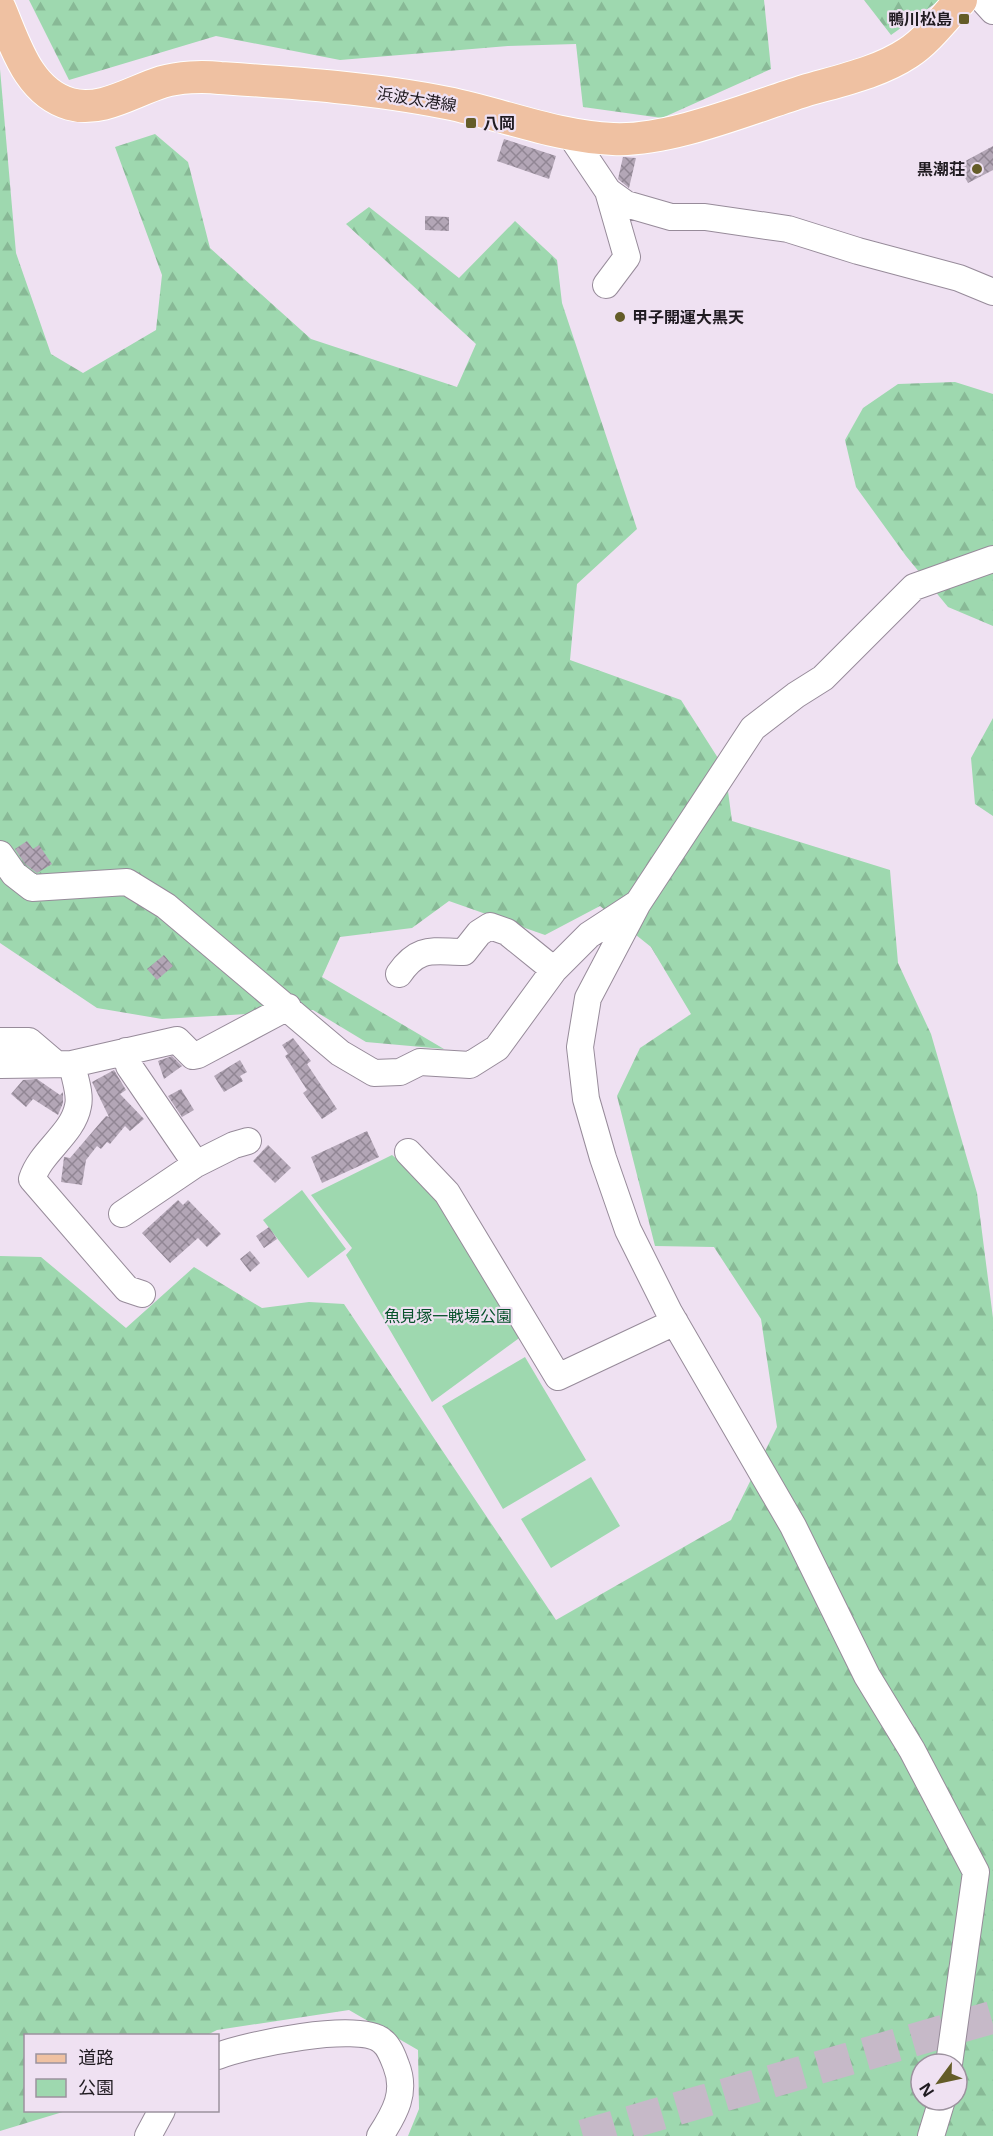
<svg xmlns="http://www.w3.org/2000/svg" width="993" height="2136" font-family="'Open Sans','Noto Sans JP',sans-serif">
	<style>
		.green { fill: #9ed8af }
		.forest { fill: url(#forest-firs); fill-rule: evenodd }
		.building { fill: url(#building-cross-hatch) }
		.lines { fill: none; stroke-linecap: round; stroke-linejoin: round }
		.highway-tunnel { stroke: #c6b9c8; stroke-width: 33; stroke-dasharray: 33 16; stroke-linecap: butt }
		.minor-casing { stroke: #978b9a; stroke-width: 28 }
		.major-casing { stroke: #fff; stroke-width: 34 }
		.minor { stroke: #fff; stroke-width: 26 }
		.major { stroke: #efc1a2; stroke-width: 32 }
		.poi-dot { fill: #645c28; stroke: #efe1f2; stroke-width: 2 }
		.labels { text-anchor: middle; stroke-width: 4.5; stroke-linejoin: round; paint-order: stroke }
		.poi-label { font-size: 16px; font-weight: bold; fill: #201b21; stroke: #efe1f2; text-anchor: end }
		.street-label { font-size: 16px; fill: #201b21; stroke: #efe1f2 }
		.park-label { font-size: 16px; fill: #07522b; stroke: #efe1f2 }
	</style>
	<defs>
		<pattern id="forest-firs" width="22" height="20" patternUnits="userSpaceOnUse" patternTransform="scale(1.5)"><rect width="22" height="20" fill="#9ed8af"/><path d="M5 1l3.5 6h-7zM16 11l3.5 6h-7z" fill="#88b996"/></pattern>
		<pattern id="building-cross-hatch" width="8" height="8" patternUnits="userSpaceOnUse" patternTransform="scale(1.5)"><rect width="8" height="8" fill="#b3a6b6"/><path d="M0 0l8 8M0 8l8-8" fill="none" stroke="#918694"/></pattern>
	</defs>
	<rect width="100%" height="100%" fill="#efe1f2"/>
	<!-- green -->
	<path class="green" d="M 392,1155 L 442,1196 L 526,1333 L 432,1402 L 346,1255 L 352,1248 L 311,1195 Z
		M 302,1190 L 346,1249 L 308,1278 L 263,1220 Z
		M 525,1357 L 586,1460 L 503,1509 L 442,1406 Z
		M 591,1477 L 620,1526 L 551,1568 L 521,1519 Z"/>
	<!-- forest -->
	<path class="forest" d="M 29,0 L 764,0 L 771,69 L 662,118 L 583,107 L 576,44 L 508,46 L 340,60 L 216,36 L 69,80 Z
		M 864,0 L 940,0 L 891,35 Z
		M 0,69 L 16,253 L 51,354 L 83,373 L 156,330 L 162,275 L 115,147 L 155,134 L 188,162 L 210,248 L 311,339 L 457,387 L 476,344 L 346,224 L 369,207 L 459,278 L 515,221 L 557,260 L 562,303 L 637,529 L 577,584 L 570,660 L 681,700 L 725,769 L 732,821 L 890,870 L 898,963 L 931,1034 L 977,1193 L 993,1318 L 993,2136 L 408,2136 L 419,2109 L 418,2050 L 349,2010 L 217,2030 L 207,2035 L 26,2036 L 26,2110 L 66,2111 L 0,2131 L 0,1256 L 41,1257 L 126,1328 L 194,1267 L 262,1308 L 309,1302 L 344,1304 L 556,1620 L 731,1520 L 777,1427 L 761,1319 L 714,1247 L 655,1246 L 617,1096 L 640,1048 L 691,1014 L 651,947 L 600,906 L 545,935 L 449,901 L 412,928 L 340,937 L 322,977 L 444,1049 L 366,1042 L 313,1010 L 162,1019 L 97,1008 L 0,943 ZM 921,2064 L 957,2064 L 957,2100 L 921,2100 Z
		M 955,382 L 993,394 L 993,626 L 948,607 L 906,556 L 856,487 L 845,440 L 863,408 L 898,384 Z
		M 993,718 L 993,816 L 975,804 L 971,758 Z"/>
	<!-- building -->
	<path class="building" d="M 504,139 L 556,156 L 549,179 L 497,161 Z
		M 993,146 L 993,170 L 968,183 L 958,165 Z
		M 623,157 L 636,158 L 629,188 L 618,179 Z
		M 425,216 L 449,217 L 449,231 L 425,230 Z
		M 27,841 L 33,849 L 39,845 L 52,864 L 37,873 L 25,864 L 15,849 Z
		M 164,955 L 173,966 L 157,980 L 147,969 Z
		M 293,1038 L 311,1061 L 307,1064 L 337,1109 L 322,1119 L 303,1093 L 307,1090 L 285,1056 L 288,1054 L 282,1045 Z
		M 172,1056 L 182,1066 L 164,1079 L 158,1061 Z
		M 240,1060 L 247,1072 L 240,1076 L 243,1081 L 224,1092 L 214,1076 Z
		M 114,1070 L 126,1090 L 120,1094 L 144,1119 L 130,1131 L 125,1126 L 110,1144 L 107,1142 L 101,1149 L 97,1146 L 86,1160 L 82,1185 L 61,1182 L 64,1157 L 70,1158 L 106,1116 L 109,1117 L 92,1082 Z
		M 37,1079 L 60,1095 L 63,1092 L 63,1103 L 58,1115 L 33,1099 L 26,1107 L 11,1094 L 23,1080 Z
		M 181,1089 L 194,1110 L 182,1117 L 168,1096 Z
		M 367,1131 L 379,1157 L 322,1183 L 311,1157 Z
		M 268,1145 L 291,1168 L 275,1183 L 253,1161 Z
		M 178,1200 L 183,1205 L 188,1200 L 221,1234 L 207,1247 L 198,1238 L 170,1263 L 142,1233 Z
		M 269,1227 L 277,1239 L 264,1248 L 256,1236 Z
		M 250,1251 L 260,1263 L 250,1272 L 240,1259 Z"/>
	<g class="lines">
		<!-- highway-tunnel -->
		<path class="highway-tunnel" d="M 583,2136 L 993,2017"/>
		<!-- minor casing -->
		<g class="minor-casing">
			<path id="minor" d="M 983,0 L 993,11
				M 569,133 L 608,191 L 626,204 L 671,217 L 705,217 L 788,229 L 858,251 L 959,278 L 993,292
				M 606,285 L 627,257 L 608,191
				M 0,854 L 14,874 L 32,888 L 127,882 L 166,906 L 340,1053 L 374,1073 L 400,1072 L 420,1062 L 470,1065 L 497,1048 L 554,970 L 589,935 L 638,903
				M 399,974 C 419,945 433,952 464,952 L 479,933 L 490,926 L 507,932 L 554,970
				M 0,1041 L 29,1041 L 56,1064
				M 72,1064 C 74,1076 81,1094 78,1106 C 73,1134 41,1151 32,1179 L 127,1289 L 142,1294
				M 0,1065 L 72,1064 L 177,1040 L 193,1056 L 198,1055 L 288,1007
				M 408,1152 L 447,1193 L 558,1377 L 675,1322
				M 196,1164 L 234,1145 L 248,1141
				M 122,1214 L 196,1164 L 129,1066 L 126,1051
				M 218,2056 C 246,2045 359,2021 382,2041 C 389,2046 393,2057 396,2065 C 407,2092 395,2113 380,2136
				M 949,2064 L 976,1872 L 912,1750 L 867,1676 L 793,1526 L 669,1312 L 628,1230 L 603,1158 L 586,1099 L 580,1047 L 588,998 L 638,903 L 753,728 L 796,695 L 823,678 L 914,587 L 993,559
				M 148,2136 L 162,2110
				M 931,2136 L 942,2100"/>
		</g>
		<!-- major casing -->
		<g class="major-casing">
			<path id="major" d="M 0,9 C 15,44 28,92 70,104 C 101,113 133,91 162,82 C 179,77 202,76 220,78 C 295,83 373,88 447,103 C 502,114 557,137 613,139 C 669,142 750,108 804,91 C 838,81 878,73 908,53 C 928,40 944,18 961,0"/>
		</g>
		<!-- minor -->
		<use href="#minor" class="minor"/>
		<!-- major -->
		<use href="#major" class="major"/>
	</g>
	<!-- markers -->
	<g class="poi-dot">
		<rect x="958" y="13" width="12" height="12" rx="3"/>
		<rect x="465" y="117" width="12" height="12" rx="3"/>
		<circle cx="977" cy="169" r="6"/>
		<circle cx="620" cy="317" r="6"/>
	</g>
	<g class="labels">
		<!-- poi labels -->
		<g class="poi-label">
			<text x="952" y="25">鴨川松島</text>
			<text x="483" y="129" text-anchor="start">八岡</text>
			<text x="965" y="175">黒潮荘</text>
			<text x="632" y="323" text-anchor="start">甲子開運大黒天</text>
		</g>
		<!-- street labels -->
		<g class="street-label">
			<text transform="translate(417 99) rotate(9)" y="6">浜波太港線</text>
		</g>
		<!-- park labels -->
		<g class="park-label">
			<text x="448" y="1322">魚見塚一戦場公園</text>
		</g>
	</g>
	<!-- legend -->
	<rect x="24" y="2034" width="195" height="78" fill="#efe1f2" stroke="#9c929e" stroke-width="1.5"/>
	<rect x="36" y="2054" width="30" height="9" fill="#efc1a2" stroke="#9c929e" stroke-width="1.5"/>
	<text x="78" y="2064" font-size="18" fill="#201b21">道路</text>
	<rect x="36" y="2079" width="30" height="18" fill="#9ed8af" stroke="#9c929e" stroke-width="1.5"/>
	<text x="78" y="2094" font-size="18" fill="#201b21">公園</text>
	<!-- north arrow -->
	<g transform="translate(939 2082) rotate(237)"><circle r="28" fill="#efe1f2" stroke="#9c929e" stroke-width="1.5"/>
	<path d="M0-4.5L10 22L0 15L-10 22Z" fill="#645c28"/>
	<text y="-9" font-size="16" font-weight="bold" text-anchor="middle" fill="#201b21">N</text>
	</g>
</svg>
